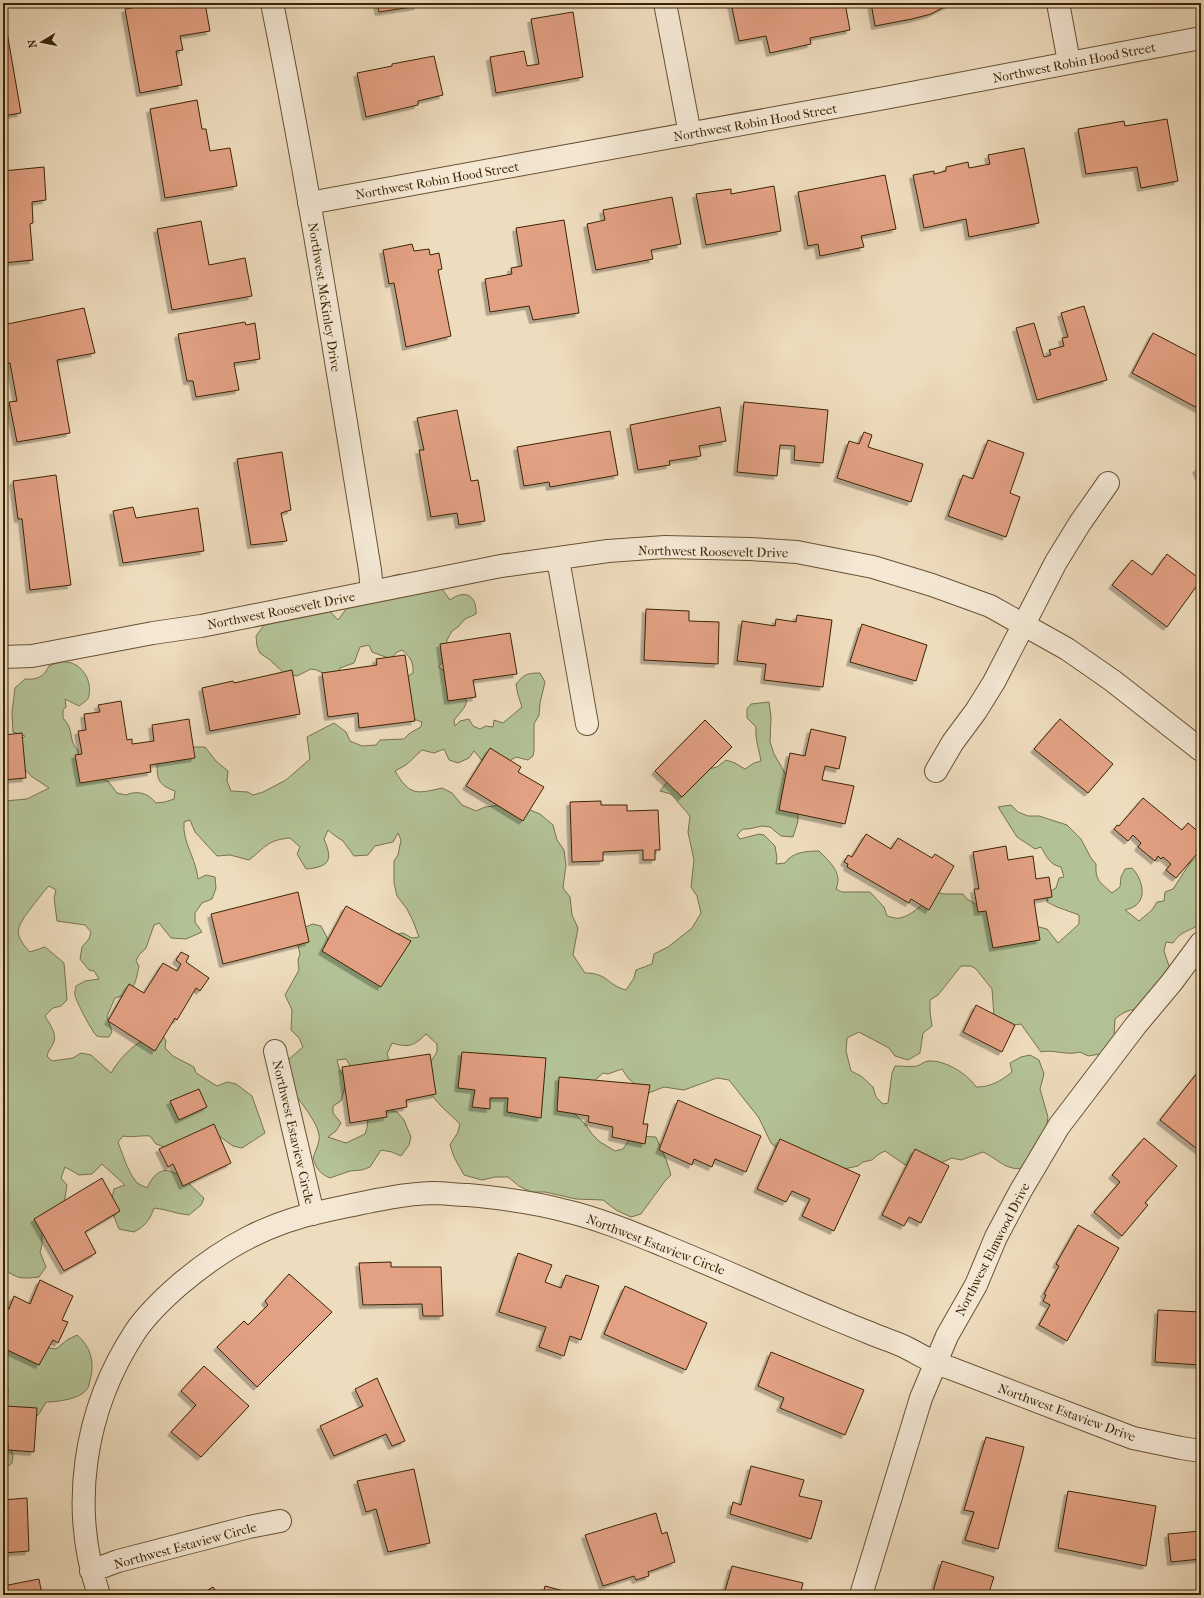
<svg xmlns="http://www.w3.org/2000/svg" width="1204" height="1598" font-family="'IM FELL French Canon',serif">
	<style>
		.green { fill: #b3c296; stroke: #77734c }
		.building { fill: #e3a184; stroke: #3b2403; filter: url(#shadow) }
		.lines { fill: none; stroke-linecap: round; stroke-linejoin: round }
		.street-casing { stroke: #685232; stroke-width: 24 }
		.street { stroke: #f4e8d5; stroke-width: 22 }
		.labels { text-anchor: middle; stroke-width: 3; stroke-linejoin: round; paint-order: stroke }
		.street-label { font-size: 13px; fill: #3b2403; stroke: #f4e8d5 }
	</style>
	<defs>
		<filter id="shadow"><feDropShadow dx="-3.5" dy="3.5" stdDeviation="0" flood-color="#0004"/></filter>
	</defs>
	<rect width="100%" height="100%" fill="#eedcbe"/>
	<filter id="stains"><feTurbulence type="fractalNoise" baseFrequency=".005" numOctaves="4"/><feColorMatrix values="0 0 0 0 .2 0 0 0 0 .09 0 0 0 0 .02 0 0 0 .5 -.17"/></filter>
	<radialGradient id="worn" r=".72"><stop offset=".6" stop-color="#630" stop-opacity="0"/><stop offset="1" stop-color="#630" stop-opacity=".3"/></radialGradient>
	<!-- green -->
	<path class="green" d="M 400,574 L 409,578 L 439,585 L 450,600 C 465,589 477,595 476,614 L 465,619 L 458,627 L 452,631 L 447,640 L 445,660 L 438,667 L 446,672 L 460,695 L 467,701 L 464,708 L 454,720 L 455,726 L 460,721 L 469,719 L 473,726 L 480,729 L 486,726 L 493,727 L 494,720 L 503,723 L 522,707 L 518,695 L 516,684 C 524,674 528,673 540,673 L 545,682 L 540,703 L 539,715 L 534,724 L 534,751 L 533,756 L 528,760 L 516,757 L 506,763 L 486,765 L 474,751 L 469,758 L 458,763 L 449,760 L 444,749 L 434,753 L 422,750 L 406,765 L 395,771 C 410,796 416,794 442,788 L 452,793 L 462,805 L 476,811 L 485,807 L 501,805 L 523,807 L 540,814 L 553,825 L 557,840 L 564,850 L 566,865 L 563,888 L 570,897 L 572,915 L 578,928 L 573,955 L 585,973 C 608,973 607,985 626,990 L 634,978 L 636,970 L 652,964 L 654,954 L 668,947 L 692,928 L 701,913 L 697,896 L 691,887 L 694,860 L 688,832 L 690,816 L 671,794 L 660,791 L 671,777 L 717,767 L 726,760 L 735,763 L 745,769 L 754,763 L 761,761 C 759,749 755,740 756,727 L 747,718 L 747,709 L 751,704 L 769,702 L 771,717 L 770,742 L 774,754 L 789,780 L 798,808 L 798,821 L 793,837 L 781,836 L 770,827 L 762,826 L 748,829 L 743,829 L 737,835 L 740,839 L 759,834 L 764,835 L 775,846 L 777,858 L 776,864 L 785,863 C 792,852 807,851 819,851 C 830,862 843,873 836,889 L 842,892 L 870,892 L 884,907 L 887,916 C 891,917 897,919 900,918 C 914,915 926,901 933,891 L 944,894 L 963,894 L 967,899 L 979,906 L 1035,926 L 1047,929 L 1058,943 L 1079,924 L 1079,915 L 1057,907 L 1047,902 L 1047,893 L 1056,888 L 1059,878 L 1064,877 L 1061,867 C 1050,865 1046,856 1041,847 L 1035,849 L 1017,837 L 998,807 L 1011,805 L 1018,812 L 1028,816 L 1039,816 L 1067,825 L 1081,839 L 1091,858 L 1096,864 C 1095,881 1100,882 1112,893 L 1120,887 L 1121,877 L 1125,869 L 1132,868 C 1141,877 1148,897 1135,906 C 1132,908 1128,909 1125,910 L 1139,921 L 1152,910 L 1157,902 L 1164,901 L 1165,892 L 1173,889 L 1190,863 L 1201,853 L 1201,922 C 1191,933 1183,928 1173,943 L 1166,942 L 1164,951 L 1170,969 L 1137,1009 C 1128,1010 1122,1013 1115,1019 L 1114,1037 L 1100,1054 L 1088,1056 L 1080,1052 C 1066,1056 1054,1049 1041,1052 L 1021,1024 L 1008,1026 L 994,1016 L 992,989 L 976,969 L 971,966 L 961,966 L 938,995 L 930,1000 L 930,1012 L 932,1026 L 923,1033 L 920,1053 L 908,1060 L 895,1056 L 889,1048 L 859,1032 L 847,1038 L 846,1051 L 851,1071 L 861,1076 L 873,1087 L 876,1097 L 883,1104 L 888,1103 L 892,1073 L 895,1066 C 901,1066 913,1067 917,1066 C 921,1065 924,1061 929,1061 C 945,1060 968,1074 976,1087 C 991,1087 1001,1081 1012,1072 L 1010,1063 L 1021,1057 L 1030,1055 L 1039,1060 L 1044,1074 L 1040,1089 L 1048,1117 L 1041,1164 C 1031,1166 1019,1171 1009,1167 C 1002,1165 992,1156 983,1152 L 961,1160 L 952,1158 L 933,1166 L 916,1169 L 904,1164 L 885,1151 L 879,1154 L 872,1160 L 863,1162 L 858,1166 L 839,1170 L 792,1161 L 771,1143 L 759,1118 L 729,1080 L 717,1078 L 684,1090 L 664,1087 L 646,1094 L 628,1078 L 622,1069 L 608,1074 L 603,1073 L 567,1106 L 585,1124 L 592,1134 L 600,1142 L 615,1151 L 623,1149 L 632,1136 L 656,1137 L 666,1159 L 671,1175 L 665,1181 L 641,1214 L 631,1217 L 616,1210 L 603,1200 L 576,1199 L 545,1192 L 531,1192 L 519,1186 L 508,1177 L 495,1177 L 482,1180 L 464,1175 L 454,1157 L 450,1145 L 458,1132 L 460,1124 L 440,1105 L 419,1080 L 437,1052 L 437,1044 L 426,1034 C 414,1046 409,1048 392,1043 L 387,1054 L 391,1066 L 356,1074 L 346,1059 L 337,1060 L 340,1071 L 347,1080 L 341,1101 L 333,1106 L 333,1113 L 341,1123 L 336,1131 L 328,1137 L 346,1143 L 365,1134 L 367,1128 L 368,1117 L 381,1107 L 397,1112 L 404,1120 L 411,1137 L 409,1145 L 401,1156 L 392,1152 L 381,1150 L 370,1167 L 362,1170 L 350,1171 L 330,1178 C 320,1174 316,1168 313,1158 C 315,1152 318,1146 319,1140 C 322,1126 298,1100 291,1088 C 287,1082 289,1068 288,1060 L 303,1047 L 299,1038 L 291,1030 L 292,1010 L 285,995 L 299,970 L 298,960 L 300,954 L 297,942 L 300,929 L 313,924 L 321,926 L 332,947 L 403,933 L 412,938 L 419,937 L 413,921 L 407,909 L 397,896 L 394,883 L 394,861 L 398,855 L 401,840 L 398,833 L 393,842 L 375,846 L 368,855 L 354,856 L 343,841 L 334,835 L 328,830 L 324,839 C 333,860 330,867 306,869 L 297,854 L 300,847 L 290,838 C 267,840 266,847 249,860 L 230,855 L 217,856 L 195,832 L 190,820 L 184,822 C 182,842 196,858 198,879 L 206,875 L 215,877 L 216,888 L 212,899 L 202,903 L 195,913 L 195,922 L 202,932 L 186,939 L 171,938 L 159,923 L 154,925 L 146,948 L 139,955 L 136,961 L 139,966 C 135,984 135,993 115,998 L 107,1016 L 112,1032 L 109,1037 C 105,1037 100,1037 97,1036 C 93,1034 76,1001 75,995 C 74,992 76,989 76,986 L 85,981 L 99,979 L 94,971 L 89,970 L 80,959 L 82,947 L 89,939 L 91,932 L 85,925 L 57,921 L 54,898 L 56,890 L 49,886 C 42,893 37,901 31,908 C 17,927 12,933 30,952 L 45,947 L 64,963 L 67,1000 L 61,1006 L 53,1008 L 45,1016 C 50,1025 58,1034 53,1044 C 51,1048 48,1051 47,1056 L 52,1061 L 73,1058 L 81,1053 L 91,1055 L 111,1073 C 123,1053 138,1040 161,1032 L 166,1041 L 165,1048 L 173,1056 L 194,1067 L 196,1073 L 217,1086 L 227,1082 L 236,1084 L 252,1096 L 265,1133 L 242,1148 L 233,1146 L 215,1133 L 173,1150 L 156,1144 L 150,1136 C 140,1135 133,1138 123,1136 L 118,1142 L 126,1164 L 132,1176 L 137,1183 L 147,1188 C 164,1151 186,1182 204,1198 L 201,1205 L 189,1215 C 176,1214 166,1209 154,1208 C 150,1220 145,1226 134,1232 L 119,1229 L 110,1207 L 114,1189 L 125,1185 L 102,1164 L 92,1174 L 79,1175 L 65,1167 L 61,1178 L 67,1185 L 63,1210 L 42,1225 L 42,1245 L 40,1252 L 46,1267 L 39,1277 C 20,1279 19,1279 3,1269 L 3,802 L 5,801 L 27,799 L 49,788 L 31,776 L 21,765 L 19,742 L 25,736 L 13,732 L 12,713 L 15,688 L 25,679 C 37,680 44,677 49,666 C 55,664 61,661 67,662 C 82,664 92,680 89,695 C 89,700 83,703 79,706 L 65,699 L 66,707 L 63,710 L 63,718 C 75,730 68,742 78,750 L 79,762 L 99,777 L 108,781 L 117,793 L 126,795 C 137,790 148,793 156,803 L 165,802 L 174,799 L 175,791 C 158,785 157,779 157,763 L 191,747 L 205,747 L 216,761 L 228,771 L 227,781 L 231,791 L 248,792 L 253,795 L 263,792 L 286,780 L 310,759 L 307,737 L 334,723 L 346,732 L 350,741 L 362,746 L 376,745 L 380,740 L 404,739 L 410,733 L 421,727 L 422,722 L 411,718 L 404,679 L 413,673 C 414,663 410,656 402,650 L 397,652 L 391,659 L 372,652 L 369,645 L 360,647 L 354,663 L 340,668 L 337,677 L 328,676 L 317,670 L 311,669 L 297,676 L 284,673 L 270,660 L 260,653 L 257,646 L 256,636 L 265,624 L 327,608 L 338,620 L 347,608 L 379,600 L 392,576 Z
		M 77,1335 C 91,1347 95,1363 90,1380 C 89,1383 89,1387 87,1389 C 81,1399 57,1402 46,1402 L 39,1414 L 27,1426 L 14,1426 L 3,1413 L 8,1398 L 8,1388 L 3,1381 L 3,1340 L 56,1349 L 67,1340 Z
		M 3,1440 L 7,1440 L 13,1455 L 12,1463 L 3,1470 Z"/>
	<!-- building -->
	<path class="building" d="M 161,3 L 205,3 L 210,31 L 180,36 L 183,50 L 176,51 L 182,85 L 140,93 L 125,9 Z
		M 377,3 L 417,3 L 418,6 L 379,12 Z
		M 731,3 L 845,3 L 850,30 L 810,38 L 811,44 L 770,53 L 766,36 L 739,41 Z
		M 871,3 L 952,3 L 931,14 L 912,19 L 875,26 Z
		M 3,9 L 21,113 L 3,116 Z
		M 573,12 L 583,77 L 496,93 L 490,57 L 524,51 L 527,66 L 539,64 L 531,19 Z
		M 434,56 L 443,95 L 418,101 L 418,105 L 366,117 L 357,73 L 392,66 L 392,64 Z
		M 197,100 L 202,129 L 206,129 L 210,151 L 230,148 L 237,186 L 165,198 L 150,109 Z
		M 1167,119 L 1178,181 L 1141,188 L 1137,167 L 1086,174 L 1078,129 L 1124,121 L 1125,126 Z
		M 1024,148 L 1039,223 L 969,237 L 966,219 L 924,228 L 913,175 L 934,171 L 934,174 L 946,171 L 946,167 L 968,162 L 969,168 L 990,164 L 988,155 Z
		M 44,167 L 46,200 L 32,202 L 33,223 L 30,224 L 33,260 L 3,263 L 3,171 Z
		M 885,175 L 896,229 L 861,236 L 864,247 L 820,256 L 818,244 L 808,246 L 798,192 Z
		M 774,186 L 781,231 L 706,245 L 696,194 L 731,189 L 731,194 Z
		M 672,197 L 681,244 L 651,250 L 653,259 L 596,270 L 587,224 L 605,220 L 603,210 Z
		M 564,220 L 579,313 L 533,320 L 529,306 L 490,312 L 485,279 L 512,274 L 511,268 L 522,266 L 516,228 Z
		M 201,221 L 209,265 L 245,258 L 252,296 L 172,310 L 157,229 Z
		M 412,244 L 414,251 L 429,249 L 430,255 L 439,253 L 442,269 L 438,270 L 451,336 L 406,347 L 394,283 L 389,284 L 383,250 Z
		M 1084,306 L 1107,380 L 1037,400 L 1016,328 L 1034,323 L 1044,357 L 1051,355 L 1049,350 L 1064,346 L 1062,338 L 1068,337 L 1061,313 Z
		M 84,308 L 95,353 L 57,360 L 70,433 L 17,442 L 9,402 L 17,401 L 10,363 L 3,365 L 3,325 Z
		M 245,322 L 246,325 L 255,323 L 260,359 L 234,363 L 239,390 L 196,397 L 193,381 L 187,381 L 178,334 Z
		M 1153,333 L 1201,358 L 1201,410 L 1132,373 Z
		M 744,402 L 828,410 L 823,463 L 794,460 L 795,446 L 780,445 L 777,476 L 737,472 Z
		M 720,407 L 726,441 L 699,446 L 701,456 L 669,461 L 670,465 L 638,470 L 630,425 Z
		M 457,410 L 471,481 L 478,480 L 485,521 L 459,525 L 457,513 L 431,517 L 419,450 L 424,450 L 417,418 Z
		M 610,431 L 618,475 L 550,487 L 549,482 L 524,486 L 517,447 Z
		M 864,432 L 872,435 L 868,447 L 923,464 L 911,502 L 837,478 L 849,441 L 859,444 Z
		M 988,440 L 1024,453 L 1010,493 L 1020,497 L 1006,537 L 948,516 L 963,475 L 973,479 Z
		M 282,452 L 291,510 L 281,513 L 287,541 L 251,545 L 237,459 Z
		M 1201,467 L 1201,481 L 1196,469 Z
		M 56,475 L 71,585 L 30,590 L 22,519 L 18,519 L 13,481 Z
		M 133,507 L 136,518 L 198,508 L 204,551 L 123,563 L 113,511 Z
		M 1167,554 L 1201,580 L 1167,627 L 1112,585 L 1132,560 L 1152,575 Z
		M 646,609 L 689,611 L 689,621 L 719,622 L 718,664 L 644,660 Z
		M 797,615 L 832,620 L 823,687 L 764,680 L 766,664 L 737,661 L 742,621 L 775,626 L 776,619 L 796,622 Z
		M 862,624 L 927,645 L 916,681 L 850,662 Z
		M 510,633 L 517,674 L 473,680 L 476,697 L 448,701 L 440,644 Z
		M 405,655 L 415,721 L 359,728 L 358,713 L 328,717 L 322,673 L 377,665 L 376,659 Z
		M 292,670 L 300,714 L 210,731 L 202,688 L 233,681 L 234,683 Z
		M 121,701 L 127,740 L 132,739 L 132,744 L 154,741 L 152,725 L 189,719 L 195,758 L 150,765 L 151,772 L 80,783 L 75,755 L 82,754 L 78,731 L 86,730 L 84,714 L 100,712 L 98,705 Z
		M 1060,719 L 1113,764 L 1088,793 L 1034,749 Z
		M 705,720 L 732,747 L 682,797 L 655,771 Z
		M 811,729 L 846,737 L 839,769 L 825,766 L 822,780 L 854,786 L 845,824 L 779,810 L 790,753 L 805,756 Z
		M 22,733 L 26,778 L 3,780 L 3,735 Z
		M 490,748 L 521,767 L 518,772 L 544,787 L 523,821 L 466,786 Z
		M 1143,798 L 1182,830 L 1188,823 L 1201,834 L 1201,849 L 1176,878 L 1166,870 L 1171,864 L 1163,857 L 1161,859 L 1158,856 L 1155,861 L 1138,847 L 1141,843 L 1133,835 L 1128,841 L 1114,829 L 1117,825 L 1119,826 Z
		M 601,801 L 601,805 L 627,805 L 627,811 L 658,810 L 660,850 L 655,850 L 655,860 L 643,860 L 643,850 L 603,852 L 603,861 L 572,862 L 570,802 Z
		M 866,834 L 891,849 L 898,838 L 932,858 L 935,854 L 954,866 L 929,910 L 911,899 L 909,903 L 847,867 L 848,864 L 844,862 L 848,855 L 852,857 Z
		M 1006,846 L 1008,860 L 1033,856 L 1036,879 L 1049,877 L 1052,897 L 1034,900 L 1040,940 L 993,948 L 986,911 L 978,912 L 974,889 L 979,889 L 973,852 Z
		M 298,892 L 309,942 L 223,964 L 211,914 Z
		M 346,906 L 411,941 L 381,987 L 322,951 Z
		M 181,952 L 189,956 L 186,962 L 209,978 L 200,991 L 196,988 L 177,1020 L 175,1018 L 155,1051 L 108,1021 L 129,984 L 144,993 L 163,963 L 177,971 L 181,964 L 176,960 Z
		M 976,1005 L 1015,1025 L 1002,1052 L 963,1032 Z
		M 462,1052 L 546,1058 L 541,1118 L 507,1112 L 508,1098 L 490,1098 L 490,1109 L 472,1107 L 475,1090 L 458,1088 Z
		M 430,1054 L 436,1094 L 406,1100 L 407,1107 L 386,1111 L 387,1117 L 350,1123 L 342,1067 Z
		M 1201,1068 L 1201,1152 L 1160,1120 Z
		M 559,1077 L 650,1085 L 643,1124 L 648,1124 L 645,1144 L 612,1137 L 613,1127 L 588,1122 L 589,1116 L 557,1111 Z
		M 199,1089 L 207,1107 L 179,1120 L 170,1101 Z
		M 678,1100 L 761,1136 L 746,1172 L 715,1159 L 712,1167 L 694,1159 L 692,1165 L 659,1150 Z
		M 214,1124 L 231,1163 L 183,1186 L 173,1164 L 168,1167 L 159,1149 Z
		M 1144,1138 L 1177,1166 L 1145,1203 L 1148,1205 L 1122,1236 L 1094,1212 L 1120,1182 L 1112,1175 Z
		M 780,1139 L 860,1175 L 834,1231 L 802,1216 L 810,1199 L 792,1191 L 786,1202 L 757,1189 Z
		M 915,1149 L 949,1166 L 921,1223 L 909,1217 L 904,1226 L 882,1215 Z
		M 102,1178 L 120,1211 L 85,1232 L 96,1253 L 64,1271 L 34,1219 Z
		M 1078,1225 L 1119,1248 L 1067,1341 L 1039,1325 L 1050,1305 L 1043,1301 L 1046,1295 L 1044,1294 L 1059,1266 L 1056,1264 Z
		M 518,1253 L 552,1265 L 545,1282 L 561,1288 L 566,1275 L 599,1286 L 581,1340 L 570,1336 L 564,1356 L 539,1347 L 546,1327 L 499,1312 Z
		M 391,1262 L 391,1267 L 441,1267 L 443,1316 L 423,1316 L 422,1304 L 363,1305 L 359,1263 Z
		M 289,1274 L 332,1312 L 257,1387 L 217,1347 L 244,1321 L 248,1325 L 268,1305 L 265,1301 Z
		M 40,1280 L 73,1296 L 62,1320 L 68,1322 L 58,1343 L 53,1340 L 39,1365 L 3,1348 L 3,1313 L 4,1310 L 9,1309 L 14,1296 L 30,1304 Z
		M 625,1286 L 707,1323 L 686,1370 L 604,1334 Z
		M 1158,1310 L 1201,1312 L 1201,1351 L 1200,1351 L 1199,1365 L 1155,1362 Z
		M 771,1352 L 864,1390 L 845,1435 L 780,1408 L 784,1398 L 758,1386 Z
		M 204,1366 L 249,1406 L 201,1457 L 171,1432 L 196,1405 L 181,1391 Z
		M 377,1378 L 405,1441 L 392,1446 L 386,1434 L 334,1456 L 320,1426 L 363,1406 L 355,1389 Z
		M 6,1406 L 37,1408 L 34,1452 L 8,1450 L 8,1443 L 3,1442 Z
		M 986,1437 L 1024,1447 L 998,1549 L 965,1540 L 974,1512 L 964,1510 Z
		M 751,1466 L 804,1480 L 799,1496 L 822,1501 L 811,1539 L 730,1514 L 733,1502 L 741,1505 Z
		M 414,1469 L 430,1543 L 388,1552 L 376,1509 L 366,1512 L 357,1481 Z
		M 1068,1491 L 1156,1506 L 1146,1566 L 1058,1548 Z
		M 27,1498 L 29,1551 L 3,1553 L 3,1500 Z
		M 656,1513 L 662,1534 L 667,1532 L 675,1562 L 648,1572 L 649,1576 L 636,1580 L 634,1576 L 603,1586 L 585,1535 Z
		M 1201,1531 L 1201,1559 L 1171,1562 L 1168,1534 Z
		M 942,1561 L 994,1577 L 988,1595 L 932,1595 Z
		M 732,1566 L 803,1583 L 800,1595 L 724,1595 Z
		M 39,1579 L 42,1595 L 5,1595 L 3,1586 Z
		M 545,1586 L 579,1595 L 543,1595 Z
		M 213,1587 L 219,1595 L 199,1595 Z"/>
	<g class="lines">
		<!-- street casing -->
		<g class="street-casing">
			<path id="street" d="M 272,3 C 310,191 339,381 370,570 L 372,591
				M 665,3 L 690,134
				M 1058,3 L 1069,62
				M 309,203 L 885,98 L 1201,38
				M 558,559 L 587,724
				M 3,657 L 32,656 L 153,633 L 201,626 L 501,566 L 608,551 L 665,547 L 750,549 L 797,552 L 873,567 L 932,585 L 990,606 L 1067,649 L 1113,681 L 1201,750
				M 936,771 L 953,742 L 976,711 L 994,682 L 1056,562 L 1080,523 L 1108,483
				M 275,1051 L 313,1214
				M 91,1571 L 118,1561 L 249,1527 L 280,1521
				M 99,1595 C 69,1507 84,1410 135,1332 C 147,1314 163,1299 179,1285 C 225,1246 269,1222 329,1210 C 363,1203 398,1194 433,1193 C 445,1193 456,1195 468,1195 C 501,1198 534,1202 566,1211 C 600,1219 633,1233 665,1246 C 734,1274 801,1306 870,1333 C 881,1338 892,1341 903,1346 C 920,1354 931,1363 950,1368 L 1133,1438 L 1181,1448 L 1201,1451
				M 861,1595 L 921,1398 L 947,1336 L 976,1285 L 996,1237 L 1020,1192 L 1059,1126 L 1136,1025 L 1172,982 L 1201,943"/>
		</g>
		<!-- street -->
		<use href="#street" class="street"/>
	</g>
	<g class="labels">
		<!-- street labels -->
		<g class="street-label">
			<text transform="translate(1074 62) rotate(-11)" y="5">Northwest Robin Hood Street</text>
			<text transform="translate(755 122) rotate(-10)" y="5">Northwest Robin Hood Street</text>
			<text transform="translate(437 180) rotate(-10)" y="5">Northwest Robin Hood Street</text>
			<text transform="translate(325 297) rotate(81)" y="5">Northwest McKinley Drive</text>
			<text transform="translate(713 551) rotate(1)" y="5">Northwest Roosevelt Drive</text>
			<text transform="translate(281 610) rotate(-11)" y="5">Northwest Roosevelt Drive</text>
			<text transform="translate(294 1132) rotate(77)" y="5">Northwest Estaview Circle</text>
			<text transform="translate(656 1244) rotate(21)" y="5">Northwest Estaview Circle</text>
			<text transform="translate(992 1249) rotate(-63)" y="5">Northwest Elmwood Drive</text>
			<text transform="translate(1067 1412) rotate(20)" y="5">Northwest Estaview Drive</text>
			<text transform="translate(185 1545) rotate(-15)" y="5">Northwest Estaview Circle</text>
		</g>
	</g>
	<!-- margin -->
	<rect width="1204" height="1598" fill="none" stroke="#eedcbe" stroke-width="16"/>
	<rect x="4" y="4" width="1196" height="1590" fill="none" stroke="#3b2403" stroke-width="2"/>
	<rect x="8" y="8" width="1188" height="1582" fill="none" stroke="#3b2403"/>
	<!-- north arrow -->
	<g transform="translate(42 42) rotate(260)" stroke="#f4e8d5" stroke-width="3" paint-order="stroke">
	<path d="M0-3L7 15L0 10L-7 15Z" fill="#3b2403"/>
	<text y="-6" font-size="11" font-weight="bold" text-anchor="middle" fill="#3b2403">N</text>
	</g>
	<rect width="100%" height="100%" filter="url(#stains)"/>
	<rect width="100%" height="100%" fill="url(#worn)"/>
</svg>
